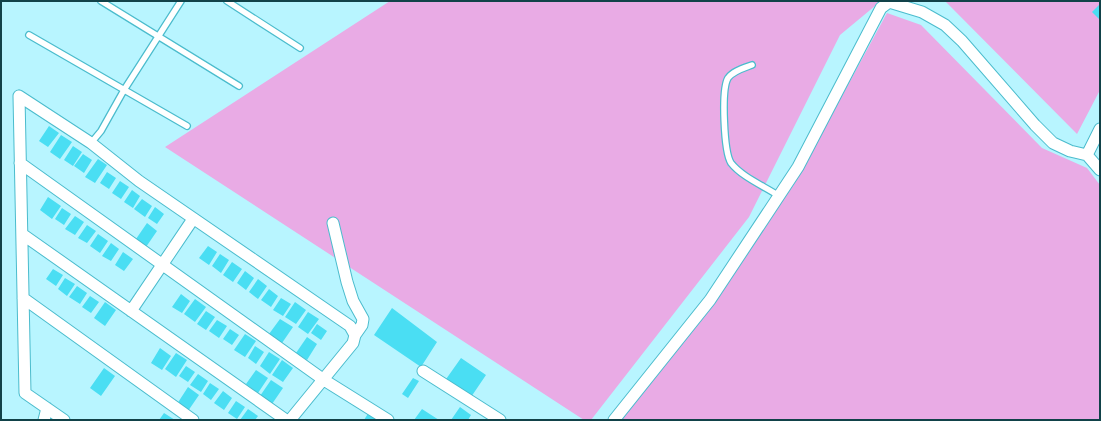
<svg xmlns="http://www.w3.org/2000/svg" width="1101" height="421" font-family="Quicksand,sans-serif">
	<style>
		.green { fill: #e9abe5 }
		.building { fill: #4adef3 }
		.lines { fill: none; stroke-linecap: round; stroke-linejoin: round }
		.lane-casing { stroke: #4bbccd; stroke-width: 8 }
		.street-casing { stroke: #4bbccd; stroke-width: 13 }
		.lane { stroke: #fff; stroke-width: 5.5 }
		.street { stroke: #fff; stroke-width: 11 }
	</style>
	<rect width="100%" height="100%" fill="#b8f5ff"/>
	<!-- green -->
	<path class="green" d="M 390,1 L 881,1 L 840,35 L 749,217 L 591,420 L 584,420 L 165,147 Z
		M 945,1 L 1100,1 L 1100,90 L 1077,134 Z
		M 887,13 L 921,25 L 1042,148 L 1087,168 L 1100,185 L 1100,420 L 620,420 L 793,186 Z"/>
	<!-- building -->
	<path class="building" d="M 1100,4 L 1100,20 L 1092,12 Z
		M 49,126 L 59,133 L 48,147 L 39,141 Z
		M 61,135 L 72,142 L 60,159 L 50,152 Z
		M 73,146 L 82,152 L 73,166 L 64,160 Z
		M 83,154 L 92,160 L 84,173 L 74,166 Z
		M 98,159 L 107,165 L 95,183 L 85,177 Z
		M 107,172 L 116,178 L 109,189 L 100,183 Z
		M 120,181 L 129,187 L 121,199 L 112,193 Z
		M 132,190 L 140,196 L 133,208 L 124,202 Z
		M 48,197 L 61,206 L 52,219 L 40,210 Z
		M 142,199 L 152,206 L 145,217 L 134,209 Z
		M 155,207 L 164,214 L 157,224 L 148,218 Z
		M 62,208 L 71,214 L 64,225 L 55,219 Z
		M 75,216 L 84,222 L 75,235 L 65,229 Z
		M 147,223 L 157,231 L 146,247 L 136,239 Z
		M 87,225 L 96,231 L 87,243 L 78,238 Z
		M 98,234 L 108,241 L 100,253 L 90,246 Z
		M 111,243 L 119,249 L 111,261 L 102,256 Z
		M 208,246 L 217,252 L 209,265 L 199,258 Z
		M 123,252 L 133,259 L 124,271 L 115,265 Z
		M 220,254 L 229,260 L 221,273 L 212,266 Z
		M 232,262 L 242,269 L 233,282 L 223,275 Z
		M 53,269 L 63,275 L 56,286 L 46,279 Z
		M 245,271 L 254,278 L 246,290 L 237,283 Z
		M 65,278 L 75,284 L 67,296 L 58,289 Z
		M 258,279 L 267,286 L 258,299 L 249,292 Z
		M 77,286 L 87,293 L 80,304 L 69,297 Z
		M 269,289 L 278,296 L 271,307 L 261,300 Z
		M 181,294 L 190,301 L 182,313 L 172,307 Z
		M 90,296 L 99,302 L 91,313 L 82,307 Z
		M 281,298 L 291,304 L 283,316 L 273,310 Z
		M 195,299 L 206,307 L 195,322 L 184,314 Z
		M 105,302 L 116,310 L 105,326 L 94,318 Z
		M 295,302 L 306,310 L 296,324 L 285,317 Z
		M 392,308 L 437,342 L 421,367 L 374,335 Z
		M 206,311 L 215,317 L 206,330 L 197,324 Z
		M 308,312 L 319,319 L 308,334 L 298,327 Z
		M 280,319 L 293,327 L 282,343 L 269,334 Z
		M 217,320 L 227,326 L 219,338 L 209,331 Z
		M 317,324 L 327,331 L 321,340 L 311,333 Z
		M 230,329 L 239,335 L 232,345 L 223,339 Z
		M 245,334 L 256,341 L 245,357 L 234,350 Z
		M 307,337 L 317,344 L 307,360 L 296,353 Z
		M 255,346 L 264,352 L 256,364 L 248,358 Z
		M 160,348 L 171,356 L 162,370 L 151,363 Z
		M 269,352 L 280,359 L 270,374 L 260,366 Z
		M 176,353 L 187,360 L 176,377 L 165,369 Z
		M 461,358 L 486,375 L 469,400 L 444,382 Z
		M 282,360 L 293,368 L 283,382 L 272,375 Z
		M 186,366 L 195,372 L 188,382 L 179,376 Z
		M 104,368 L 115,376 L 101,396 L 90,388 Z
		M 256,370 L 268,378 L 258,393 L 246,384 Z
		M 198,374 L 208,381 L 201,392 L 190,385 Z
		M 413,378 L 419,381 L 408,398 L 402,394 Z
		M 271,380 L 283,388 L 272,404 L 260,396 Z
		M 210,383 L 219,389 L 211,400 L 203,394 Z
		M 188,387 L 199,395 L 188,411 L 177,404 Z
		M 223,391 L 232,398 L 224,410 L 214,403 Z
		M 236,401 L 245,407 L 237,419 L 228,413 Z
		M 460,407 L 471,415 L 468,420 L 451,420 Z
		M 248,409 L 258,416 L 255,420 L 240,420 Z
		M 422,409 L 439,420 L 414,420 Z
		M 369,412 L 381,420 L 364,420 Z
		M 164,413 L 175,420 L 159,420 Z"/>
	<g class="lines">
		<!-- lane casing -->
		<g class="lane-casing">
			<path id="lane" d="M 101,1 L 239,86
				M 227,1 L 300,48
				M 29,35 L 187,126
				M 752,65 C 744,68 733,71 728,78 C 721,90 724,152 731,163 C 742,177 764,186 779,196
				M 91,143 L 101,131 L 124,90 L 181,1"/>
		</g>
		<!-- street casing -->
		<g class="street-casing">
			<path id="street" d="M 19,96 L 91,143 L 139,181 L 350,326 L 355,335 L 353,343 L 290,420
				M 19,96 L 25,393 L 64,420
				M 1100,129 L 1087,155 L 1100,170
				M 20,163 L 324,380 L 388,420
				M 333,223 L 347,282 L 353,301 L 363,319 L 362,325 L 355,335
				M 22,234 L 286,420
				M 23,298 L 193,420
				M 131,311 L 193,219
				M 423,371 L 500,420
				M 44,420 L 47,408
				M 614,420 L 710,300 L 798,167 L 881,8 L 889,2 L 922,12 L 945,25 L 962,41 L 1035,125 L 1053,143 L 1070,151 L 1087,155"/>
		</g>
		<!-- lane -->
		<use href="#lane" class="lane"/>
		<!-- street -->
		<use href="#street" class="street"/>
	</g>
	<!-- border -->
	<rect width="1101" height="421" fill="none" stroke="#114249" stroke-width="4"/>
</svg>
